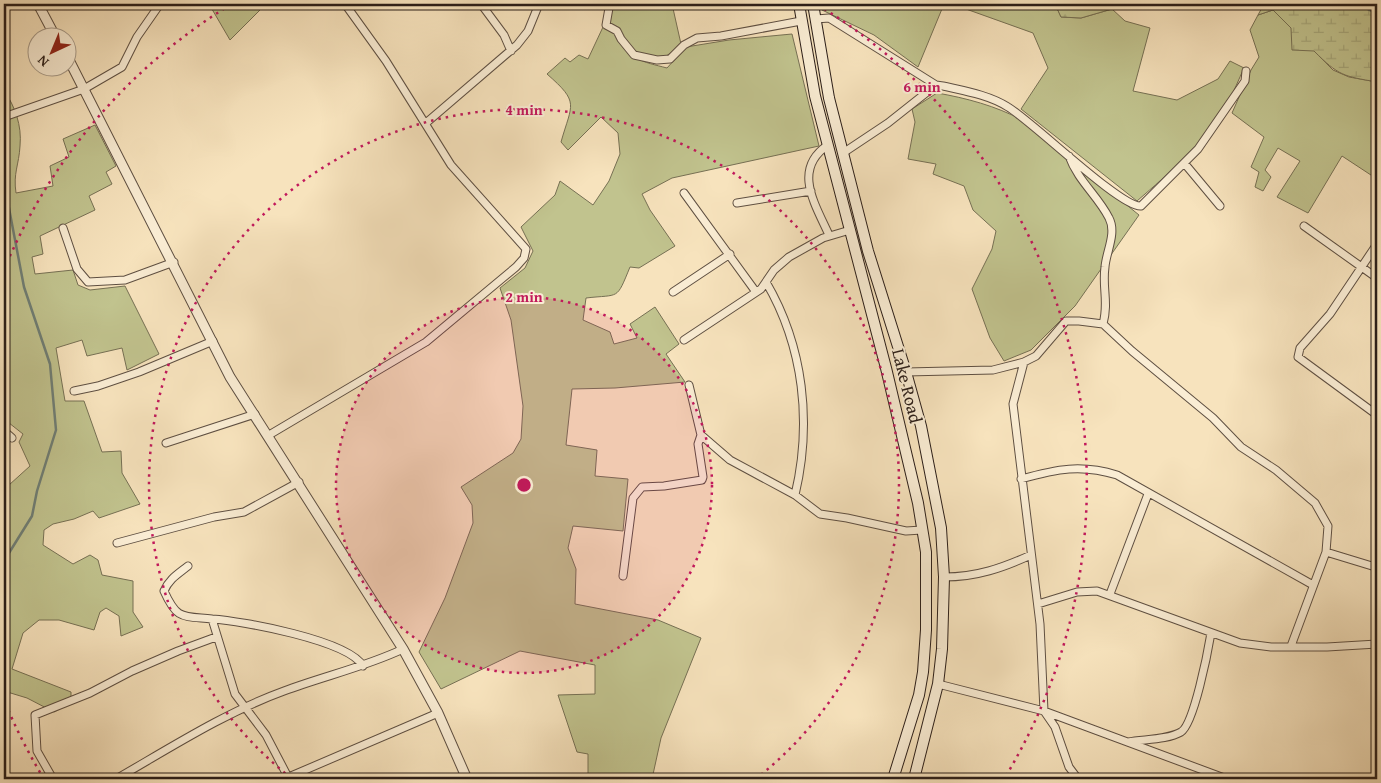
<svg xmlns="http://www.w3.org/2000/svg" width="1381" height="783" font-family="'Gentium Book Plus',serif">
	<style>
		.grass { fill: #c1c38e; stroke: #767054 }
		.forest { fill: url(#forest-firs); stroke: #767054 }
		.wetland { fill: url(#wetland-marsh); stroke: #767054 }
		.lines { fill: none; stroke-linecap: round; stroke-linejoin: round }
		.stream { stroke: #6f7e75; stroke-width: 2.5 }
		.minor-casing { stroke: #5e4f42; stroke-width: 9 }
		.tertiary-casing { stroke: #5e4f42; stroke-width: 11 }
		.secondary-casing { stroke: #2b1e19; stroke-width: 12 }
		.minor { stroke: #faedd4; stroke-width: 7 }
		.tertiary { stroke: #faedd4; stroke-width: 9 }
		.secondary { stroke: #faedd4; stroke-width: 10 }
		.ring { fill: none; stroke: #c2185b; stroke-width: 2.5; stroke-dasharray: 2.5 5 }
		.labels { text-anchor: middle; stroke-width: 4; stroke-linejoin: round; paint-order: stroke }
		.street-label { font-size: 18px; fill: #2b1e19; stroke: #faedd4 }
		.centre { fill: #c2185b; stroke: #faedd4; stroke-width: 2.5 }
		.ring-label { font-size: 15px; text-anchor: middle; font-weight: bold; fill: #c2185b; stroke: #faedd4; stroke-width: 4; stroke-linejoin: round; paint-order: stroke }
	</style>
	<defs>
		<pattern id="forest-firs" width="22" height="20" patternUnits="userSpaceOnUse" patternTransform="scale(1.25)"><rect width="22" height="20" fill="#c1c38e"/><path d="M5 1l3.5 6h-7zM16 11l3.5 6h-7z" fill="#a6a77a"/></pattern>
		<pattern id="wetland-marsh" width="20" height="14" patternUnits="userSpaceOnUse" patternTransform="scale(1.25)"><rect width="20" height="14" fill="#c1c38e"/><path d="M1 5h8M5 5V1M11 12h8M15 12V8" fill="none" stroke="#a6a77a"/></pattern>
	</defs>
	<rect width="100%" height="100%" fill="#f7e3bd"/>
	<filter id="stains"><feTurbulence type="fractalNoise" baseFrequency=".004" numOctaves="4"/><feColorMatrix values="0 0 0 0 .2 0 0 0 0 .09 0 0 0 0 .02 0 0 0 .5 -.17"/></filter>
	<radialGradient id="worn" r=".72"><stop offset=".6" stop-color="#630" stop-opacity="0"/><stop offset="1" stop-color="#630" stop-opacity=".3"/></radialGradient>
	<!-- grass -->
	<path class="grass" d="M 209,4 L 262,4 L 260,10 L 230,40 Z
		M 613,4 L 672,4 L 681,44 C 650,78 628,44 607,21 Z
		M 821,4 L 944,4 L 918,67 L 874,35 L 822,10 Z
		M 952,4 L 1055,4 L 1061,17 L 1081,18 L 1112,9 L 1125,21 L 1150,28 L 1133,91 L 1177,100 L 1218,79 L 1230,61 L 1244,68 C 1239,79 1234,91 1228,103 C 1208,141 1169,173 1137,201 L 1021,109 L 1048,68 L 1033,33 Z
		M 1273,10 L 1333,70 L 1349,77 L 1377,82 L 1377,179 L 1342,156 L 1308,213 L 1277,197 L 1300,161 L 1278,148 L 1265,170 L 1271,177 L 1263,191 L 1255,187 L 1259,172 L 1251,167 L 1264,137 L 1232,113 L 1251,70 L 1259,57 L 1250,30 L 1258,15 Z
		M 603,27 L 616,33 C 624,59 644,62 667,68 L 686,47 L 729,40 L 792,34 L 819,146 L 672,178 L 642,194 L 650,210 L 675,246 L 639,268 L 630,267 C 616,301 620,294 586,298 L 583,320 L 610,332 L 614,344 L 637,338 L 630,324 L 655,307 L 679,344 L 666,354 L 685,382 L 615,388 L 572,389 L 566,445 L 597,450 L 595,476 L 628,479 L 623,531 L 573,526 L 568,548 L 576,569 L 575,604 L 658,620 L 701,638 L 661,738 L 652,779 L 588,779 L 588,754 L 577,752 L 558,695 L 595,694 L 595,665 L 520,651 L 441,689 L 419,652 L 445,598 L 473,523 L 472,505 L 461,487 L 513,453 L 521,439 L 523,406 L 511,320 L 500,288 L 525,268 L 533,251 L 521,227 L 555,195 L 560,181 L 593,205 L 609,181 L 620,154 L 618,133 L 601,117 L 568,150 L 561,142 C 572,103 580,103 547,74 L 565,58 L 570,62 L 579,55 L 588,59 Z
		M 4,90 C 15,107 22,125 20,146 C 19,165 13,173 16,193 L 53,186 L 50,166 L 69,157 L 63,139 L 95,125 L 116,166 L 106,172 L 112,184 L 89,196 L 95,210 L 40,236 L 43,254 L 32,257 L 35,274 L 73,270 L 78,285 L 90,290 L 125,286 L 159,354 L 127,370 L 122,348 L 87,356 L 82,340 L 56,348 L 65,401 L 84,401 L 102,452 L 121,451 L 122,473 L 140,504 L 99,518 L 93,511 L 74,519 L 53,524 L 44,530 L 43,545 L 73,564 L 90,555 L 98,560 L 102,575 L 133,581 L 133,612 L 143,627 L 121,636 L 119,616 L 106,608 L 100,612 L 94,630 L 59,620 L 39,620 L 23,633 L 12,669 L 71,692 L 71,703 L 54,712 L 27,698 L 4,691 L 4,480 L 9,485 L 30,466 L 19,442 L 23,434 L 4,419 L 4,381 L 9,373 L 4,369 Z
		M 937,93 C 966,98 996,106 1022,120 L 1139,215 L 1075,306 L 1031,350 L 1004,361 L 990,338 L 972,289 L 992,249 L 996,231 L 973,210 L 964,186 L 933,174 L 936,164 L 908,159 L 915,122 L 912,109 Z"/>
	<!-- forest -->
	<path class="forest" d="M 1055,4 L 1109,4 L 1112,9 L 1081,18 L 1061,17 Z"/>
	<!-- wetland -->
	<path class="wetland" d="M 1264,4 L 1377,4 L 1377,82 C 1343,76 1339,76 1314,51 L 1292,50 L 1291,28 L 1273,10 L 1258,15 Z"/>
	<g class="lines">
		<!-- stream -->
		<path class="stream" d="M 1358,4 L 1377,14
			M 4,182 L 24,287 L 50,364 L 56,430 L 37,491 L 32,516 L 4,561"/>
		<!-- minor casing -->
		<g class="minor-casing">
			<path id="minor" d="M 481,4 L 504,35 L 511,51
				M 609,8 L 606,25 L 617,31 L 621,39 L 634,55 L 657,60 L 670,59 L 684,45 L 697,38 L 721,36 L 801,21
				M 816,19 L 829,18 L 936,85
				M 4,117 L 84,89 L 122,67 L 137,37 L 160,4
				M 426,123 L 517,45 L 528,31 L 539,4
				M 828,145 C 792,169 815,204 829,235
				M 843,153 L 888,123 L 936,85 L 943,86 C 965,91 989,95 1008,107 C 1033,122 1121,208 1141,206 L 1198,149 L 1245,81 L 1246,71
				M 1069,156 C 1078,181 1098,196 1109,218 C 1117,233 1106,252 1105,267 C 1102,288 1109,302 1103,324
				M 1185,164 L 1220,206
				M 684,193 L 756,292
				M 737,203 L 811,191
				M 1304,226 L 1377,278
				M 63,228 L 77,269 L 88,282 L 125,280 L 174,262
				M 1377,244 L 1330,314 L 1300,348 L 1298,357 L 1377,415
				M 766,282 C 804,347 812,423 795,495
				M 673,292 L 730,254
				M 684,340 L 761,289 L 774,270 L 789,257 L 823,238 L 850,230
				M 906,372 L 993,370 L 1024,362
				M 689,385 L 701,435 L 730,460 L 795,495 L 820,514 L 847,518 L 906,531 L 922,530
				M 74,391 L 98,386 L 139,372 L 213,341
				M 4,431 L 12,438
				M 269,435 L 426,342 L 516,267 L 524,258 L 526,249 L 451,165 L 386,61 L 345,4
				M 166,443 L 255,414
				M 1021,479 C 1057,469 1081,464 1117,475 L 1313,585
				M 117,543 L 214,517 L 244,512 L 299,482
				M 1326,552 L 1372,566 L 1377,566
				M 188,566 C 178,574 169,579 164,591 C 177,620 182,616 212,619 L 235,694 L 266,735 L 289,779
				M 623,576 L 633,498 L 642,487 L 664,486 L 702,480 L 703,477 L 698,444 L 701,435
				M 944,577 C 977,577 1002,568 1031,555
				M 1110,594 L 1148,494
				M 1038,604 L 1077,592 L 1097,591 L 1240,643 L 1271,647 L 1327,647 L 1377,644
				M 212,619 C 242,621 348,640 363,666
				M 938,684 L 1044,711 L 1227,779
				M 1128,742 C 1144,739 1167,740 1181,732 C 1194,724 1208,651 1211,633
				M 53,779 L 37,751 L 35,715 L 90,693 L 132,671 L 178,651 L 216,637
				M 116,779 C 170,748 226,712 284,691 C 324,676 365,667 403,649
				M 284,779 L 438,713
				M 1078,779 L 1069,767 L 1055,727 L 1044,711 L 1040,624 L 1013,404 L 1024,362 L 1036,356 L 1066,321 L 1079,321 L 1103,324 L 1132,351 L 1213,418 L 1241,447 L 1276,470 L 1315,503 L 1328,526 L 1326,552 L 1291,646"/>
		</g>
		<!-- tertiary casing -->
		<g class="tertiary-casing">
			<path id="tertiary" d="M 38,4 L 56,38
				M 68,58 L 230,377 L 403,649 L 438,713 L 467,779"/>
		</g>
		<!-- secondary casing -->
		<g class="secondary-casing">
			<path id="secondary" d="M 799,4 L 815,96 L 886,368 L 918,503 L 926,552 L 926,630 L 923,672 L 919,695 L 893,779
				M 813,4 L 829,98 L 868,251 L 906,372 L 921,426 L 941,528 L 944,577 L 942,649 L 938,684 L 914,779"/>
		</g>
		<!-- minor -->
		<use href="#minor" class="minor"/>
		<!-- tertiary -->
		<use href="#tertiary" class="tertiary"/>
		<!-- secondary -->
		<use href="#secondary" class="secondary"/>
	</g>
	<!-- distance rings -->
	<circle cx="524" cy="485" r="188" fill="#c2185b" fill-opacity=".12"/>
	<g class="ring">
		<circle cx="524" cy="485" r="188"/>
		<path d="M291 778A375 375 0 1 1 757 778"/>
		<path d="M44 779A563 563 0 0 1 4 700M4 270A563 563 0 0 1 230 5M818 5A563 563 0 0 1 1004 779"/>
	</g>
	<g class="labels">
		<!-- street labels -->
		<g class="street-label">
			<text transform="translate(907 386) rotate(76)" y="6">Lake Road</text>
		</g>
	</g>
	<circle cx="524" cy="485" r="8" class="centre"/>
	<g class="ring-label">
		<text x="922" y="92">6 min</text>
		<text x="524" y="115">4 min</text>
		<text x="524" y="302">2 min</text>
	</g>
	<!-- margin -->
	<rect width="1381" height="783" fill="none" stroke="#f7e3bd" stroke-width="20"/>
	<rect x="5" y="5" width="1371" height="773" fill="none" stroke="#2b1e19" stroke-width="2.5"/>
	<rect x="10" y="10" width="1361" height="763" fill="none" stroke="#2b1e19"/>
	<!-- north arrow -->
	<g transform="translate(52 52) rotate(224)"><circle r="24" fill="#faedd4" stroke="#a79a89"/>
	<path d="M0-4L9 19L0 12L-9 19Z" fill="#8f2418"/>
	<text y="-8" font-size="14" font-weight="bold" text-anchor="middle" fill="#2b1e19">N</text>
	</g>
	<rect width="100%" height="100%" filter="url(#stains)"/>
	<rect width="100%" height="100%" fill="url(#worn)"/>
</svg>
